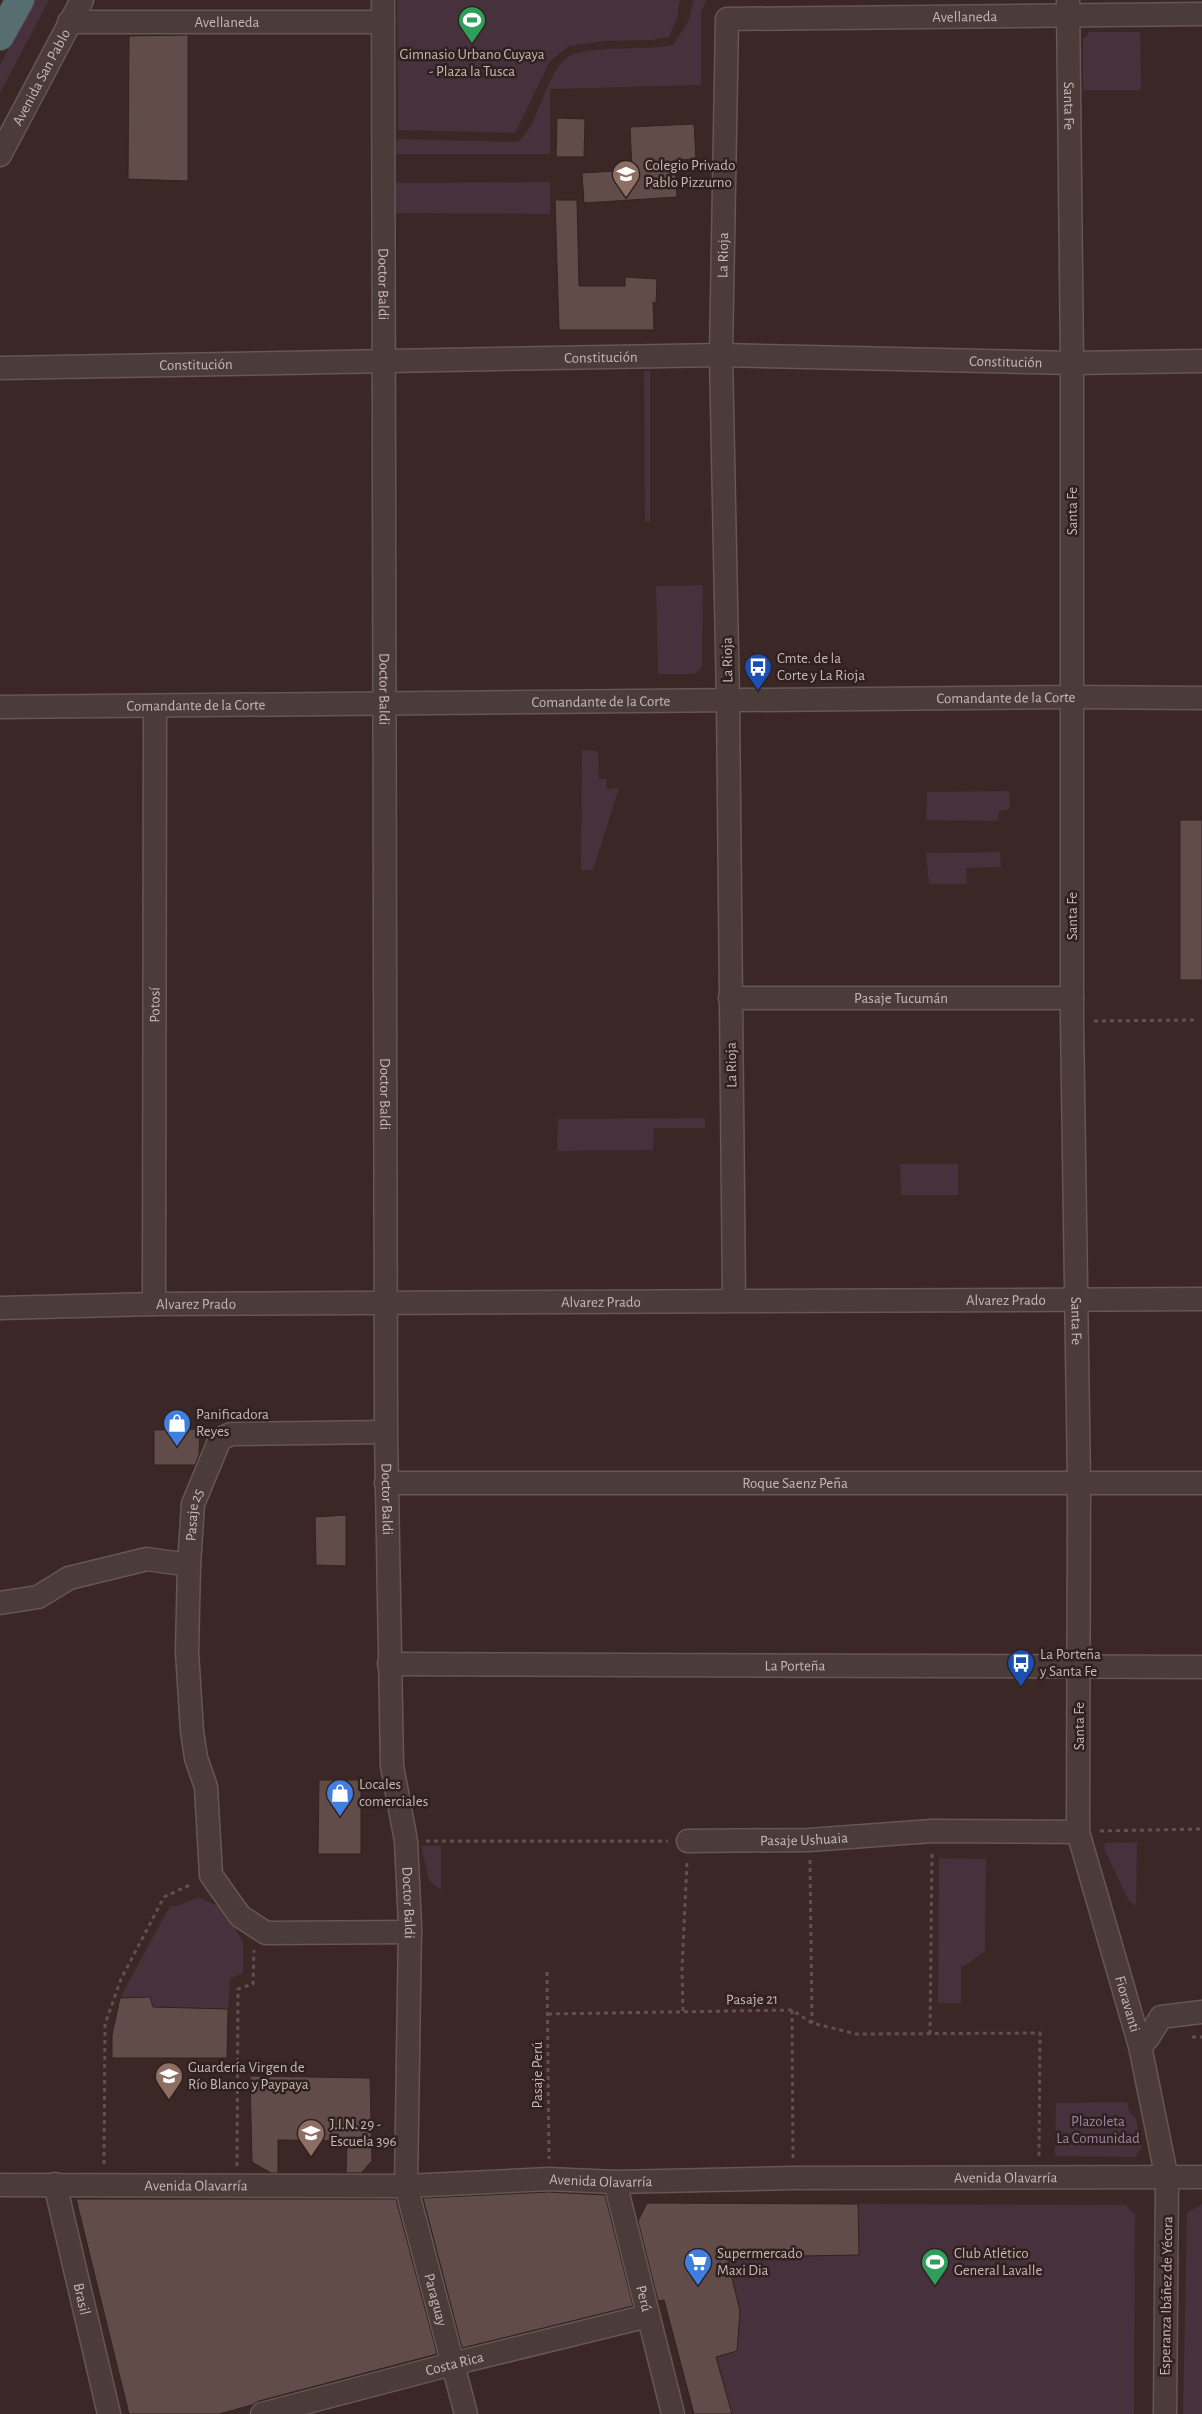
<svg xmlns="http://www.w3.org/2000/svg" width="1202" height="2414" font-family="'Alegreya Sans',sans-serif">
	<style>
		.green { fill: #47313d }
		.building { fill: #624c4a; stroke: #322220 }
		.lines { fill: none; stroke-linecap: round; stroke-linejoin: round }
		.minor-casing { stroke: #665654; stroke-width: 25 }
		.highway-casing { stroke: #534341; stroke-width: 30 }
		.path { stroke: #624e55; stroke-width: 3; stroke-dasharray: 4 4; stroke-linecap: butt }
		.minor { stroke: #4b3b39; stroke-width: 22 }
		.highway { stroke: #576e71; stroke-width: 28 }
		.labels { text-anchor: middle; stroke-width: 5; stroke-linejoin: round; paint-order: stroke }
		.street-label { font-size: 15px; fill: #c7b7b5; stroke: #30201e }
		.poi-label { font-size: 15px; fill: #c7b7b5; stroke: #30201e; text-anchor: start }
		.park-label { font-size: 15px; fill: #9d84a6; stroke: #30201e }
	</style>
	<rect width="100%" height="100%" fill="#3b2725"/>
	<!-- green -->
	<path class="green" d="M 34,0 L 49,0 L 0,93 L 0,65 Z
		M 397,0 L 680,0 L 677,18 L 669,37 L 651,40 L 604,41 L 569,46 L 550,61 L 515,133 L 398,130 Z
		M 694,0 L 707,0 L 701,11 L 701,85 L 550,89 L 550,154 L 396,154 L 397,139 L 517,142 C 541,128 546,62 574,54 C 605,45 641,51 673,45 L 688,22 Z
		M 1090,32 L 1140,32 L 1141,90 L 1083,90 L 1083,39 Z
		M 550,182 L 550,214 L 395,213 L 395,183 Z
		M 644,371 L 650,371 L 650,522 L 645,522 Z
		M 703,585 L 702,667 L 694,674 L 658,674 L 656,586 Z
		M 582,750 L 598,751 L 599,779 L 607,779 L 606,789 L 619,788 L 593,870 L 581,870 Z
		M 1009,791 L 1010,809 L 999,811 L 998,821 L 926,820 L 927,792 Z
		M 1000,852 L 1001,867 L 966,868 L 967,884 L 929,884 L 926,853 Z
		M 705,1118 L 705,1128 L 654,1128 L 653,1150 L 557,1151 L 558,1119 Z
		M 900,1164 L 958,1164 L 958,1195 L 901,1195 Z
		M 1137,1842 L 1136,1906 L 1129,1901 L 1104,1849 L 1105,1843 Z
		M 421,1846 L 441,1846 L 441,1890 L 429,1881 Z
		M 939,1858 L 986,1859 L 985,1951 L 965,1966 L 961,1966 L 961,2003 L 938,2003 Z
		M 198,1897 L 228,1911 L 236,1930 L 243,1942 L 243,1973 L 230,1979 L 228,2009 L 153,2007 L 150,1997 L 120,1998 L 170,1906 L 178,1906 Z
		M 1127,2102 L 1130,2113 L 1136,2119 L 1142,2147 L 1135,2157 L 1055,2156 L 1056,2103 Z
		M 858,2204 L 1126,2205 L 1135,2214 L 1134,2414 L 694,2414 L 682,2367 L 737,2351 L 740,2311 L 728,2261 L 750,2257 L 858,2255 Z
		M 1202,2204 L 1202,2414 L 1183,2414 L 1187,2213 Z"/>
	<!-- building -->
	<path class="building" d="M 188,35 L 188,181 L 128,179 L 129,36 Z
		M 557,118 L 585,119 L 584,157 L 556,157 Z
		M 694,124 L 696,159 L 675,160 L 677,197 L 584,203 L 582,173 L 632,170 L 630,127 Z
		M 555,200 L 577,200 L 579,286 L 625,286 L 625,277 L 657,279 L 656,303 L 653,302 L 654,330 L 559,330 Z
		M 1180,820 L 1202,820 L 1202,980 L 1180,980 Z
		M 200,1429 L 199,1455 L 195,1465 L 154,1465 L 154,1430 Z
		M 346,1515 L 346,1566 L 316,1565 L 315,1517 Z
		M 319,1780 L 361,1780 L 361,1854 L 318,1854 Z
		M 150,1997 L 153,2007 L 228,2009 L 227,2058 L 112,2058 L 112,2035 L 120,1998 Z
		M 250,2076 L 370,2078 L 372,2161 L 361,2173 L 346,2173 L 347,2141 L 278,2140 L 278,2173 L 271,2173 L 252,2162 Z
		M 549,2192 L 605,2195 L 633,2306 L 462,2348 L 423,2198 Z
		M 76,2199 L 396,2199 L 437,2354 L 259,2401 L 252,2405 L 219,2414 L 129,2414 Z
		M 647,2203 L 858,2204 L 859,2255 L 750,2257 L 728,2261 L 740,2311 L 737,2351 L 716,2357 L 732,2414 L 694,2414 L 664,2300 L 658,2301 L 638,2221 Z"/>
	<g class="lines">
		<!-- minor casing -->
		<g class="minor-casing">
			<g id="minor">
				<path id="s1" d="M 383,0 L 386,1432 L 392,1766 L 406,1841 L 410,1926 L 406,2186 L 466,2414"/>
				<path id="s2" d="M 1068,0 L 1072,363 L 1072,1021 L 1079,1484 L 1078,1832 L 1140,2046 L 1167,2179 L 1165,2414"/>
				<path id="s3" d="M 69,22 L 383,22"/>
				<path id="s4" d="M 0,155 L 82,0"/>
				<path id="s5" d="M 0,368 L 721,355 L 1072,363 L 1202,361"/>
				<path id="s6" d="M 0,707 L 1072,697 L 1202,698"/>
				<path id="s7" d="M 730,998 L 1072,998"/>
				<path id="s8" d="M 734,1300 L 728,701 L 721,355 L 727,19 L 1202,14"/>
				<path id="s9" d="M 154,1304 L 155,707"/>
				<path id="s10" d="M 0,1308 L 154,1304 L 1202,1299"/>
				<path id="s11" d="M 386,1483 L 1202,1483"/>
				<path d="M 189,1565 L 187,1652 L 192,1731 L 196,1758 L 206,1787 L 211,1875 L 240,1916 L 266,1933 L 410,1932"/>
				<path id="s12" d="M 0,1603 L 38,1597 L 69,1578 L 147,1559 L 189,1565 L 193,1504 L 220,1439 L 231,1434 L 386,1432"/>
				<path id="s13" d="M 389,1664 L 1202,1667"/>
				<path id="s14" d="M 688,1841 L 809,1840 L 932,1831 L 1078,1832"/>
				<path d="M 1140,2046 L 1148,2038 L 1161,2017 L 1202,2012"/>
				<path id="s15" d="M 615,2182 L 673,2414"/>
				<path id="s16" d="M 55,2184 L 109,2414"/>
				<path id="s17" d="M 0,2185 L 406,2186 L 549,2179 L 615,2182 L 793,2178 L 1202,2177"/>
				<path id="s18" d="M 262,2414 L 452,2364 L 648,2316"/>
			</g>
		</g>
		<!-- highway casing -->
		<g class="highway-casing">
			<path id="highway" d="M 0,36 L 20,0"/>
		</g>
		<!-- path -->
		<path class="path" d="M 1094,1021 L 1198,1020
			M 1100,1831 L 1202,1829
			M 426,1841 L 668,1841
			M 810,1860 L 812,2023
			M 547,1972 L 549,2159
			M 792,2010 L 793,2158
			M 683,2011 L 682,1969 L 687,1862
			M 548,2014 L 792,2010 L 812,2023 L 856,2034 L 1040,2033 L 1039,2157
			M 930,2034 L 932,1851
			M 1192,2037 L 1202,2037
			M 104,2164 L 105,2024 L 121,1979 L 164,1897 L 192,1884
			M 237,2166 L 238,1989 L 253,1984 L 254,1950"/>
		<!-- minor -->
		<use href="#minor" class="minor"/>
		<!-- highway -->
		<use href="#highway" class="highway"/>
	</g>
	<!-- icons -->
	<defs>
		<g id="stadium-pin" transform="scale(1.4375)"><path d="M0 17L-7.5 6A9.5 9.5 0 1 1 7.5 6Z" fill="#2e9e5b" stroke="#30201e"/><path d="M0-5a6.5 5 0 1 0 0 10a6.5 5 0 1 0 0-10ZM-3.5-1.8h7v3.6h-7Z" fill="#fff"/></g>
		<g id="school-pin" transform="scale(1.4375)"><path d="M0 17L-7.5 6A9.5 9.5 0 1 1 7.5 6Z" fill="#8d6e63" stroke="#30201e"/><path d="M0-5L7-2L0 1L-7-2ZM-4 1L0 2.5L4 1V4Q0 6-4 4Z" fill="#fff"/></g>
		<g id="bus-pin" transform="scale(1.4375)"><path d="M0 17L-7.5 6A9.5 9.5 0 1 1 7.5 6Z" fill="#1a4fb4" stroke="#30201e"/><path d="M-5-6H5V4H4V6H2V4H-2V6H-4V4H-5ZM-3.5-4V0h7V-4ZM-3.5 1.2v1.5H-2V1.2ZM2 1.2v1.5H3.5V1.2Z" fill="#fff"/></g>
		<g id="shop-pin" transform="scale(1.4375)"><path d="M0 17L-7.5 6A9.5 9.5 0 1 1 7.5 6Z" fill="#3f7fe0" stroke="#30201e"/><path d="M-5-2.5h2.3a2.7 3.5 0 0 1 5.4 0H5L5.5 6h-11ZM-1.5-2.5h3a1.5 2.3 0 0 0-3 0Z" fill="#fff"/></g>
		<g id="supermarket-pin" transform="scale(1.4375)"><path d="M0 17L-7.5 6A9.5 9.5 0 1 1 7.5 6Z" fill="#3f7fe0" stroke="#30201e"/><path d="M-6-5.5h2.5l.6 2H6L4.5 2H-2.5L-4.4-4H-6ZM-1.5 3.2a1.3 1.3 0 1 0 .1 0ZM3 3.2a1.3 1.3 0 1 0 .1 0Z" fill="#fff"/></g>
	</defs>
	<g fill-rule="evenodd">
		<use href="#stadium-pin" x="472" y="20"/>
		<use href="#school-pin" x="626" y="174"/>
		<use href="#bus-pin" x="758" y="667"/>
		<use href="#shop-pin" x="177" y="1423"/>
		<use href="#bus-pin" x="1021" y="1663"/>
		<use href="#shop-pin" x="340" y="1793"/>
		<use href="#school-pin" x="169" y="2076"/>
		<use href="#school-pin" x="311" y="2133"/>
		<use href="#supermarket-pin" x="698" y="2262"/>
		<use href="#stadium-pin" x="935" y="2262"/>
	</g>
	<g class="labels">
		<!-- street labels -->
		<g class="street-label">
			<text dy="5" stroke="none"><textPath href="#s8" startOffset="1519">Avellaneda</textPath></text>
			<text dy="5" stroke="none"><textPath href="#s3" startOffset="158">Avellaneda</textPath></text>
			<text dy="5" stroke="none"><textPath href="#s4" startOffset="88">Avenida San Pablo</textPath></text>
			<text dy="5" stroke="none"><textPath href="#s2" startOffset="106">Santa Fe</textPath></text>
			<text dy="5" stroke="none"><textPath href="#s8" startOffset="1045">La Rioja</textPath></text>
			<text dy="5" stroke="none"><textPath href="#s1" startOffset="284">Doctor Baldi</textPath></text>
			<text dy="5" stroke="none"><textPath href="#s5" startOffset="601">Constitución</textPath></text>
			<text dy="5" stroke="none"><textPath href="#s5" startOffset="1006">Constitución</textPath></text>
			<text dy="5" stroke="none"><textPath href="#s5" startOffset="196">Constitución</textPath></text>
			<text transform="translate(1072 511) rotate(-90)" y="5">Santa Fe</text>
			<text transform="translate(727 660) rotate(-91)" y="5">La Rioja</text>
			<text dy="5" stroke="none"><textPath href="#s1" startOffset="689">Doctor Baldi</textPath></text>
			<text dy="5" stroke="none"><textPath href="#s6" startOffset="1006">Comandante de la Corte</textPath></text>
			<text dy="5" stroke="none"><textPath href="#s6" startOffset="601">Comandante de la Corte</textPath></text>
			<text dy="5" stroke="none"><textPath href="#s6" startOffset="196">Comandante de la Corte</textPath></text>
			<text transform="translate(1072 916) rotate(-90)" y="5">Santa Fe</text>
			<text dy="5" stroke="none"><textPath href="#s7" startOffset="171">Pasaje Tucumán</textPath></text>
			<text dy="5" stroke="none"><textPath href="#s9" startOffset="299">Potosí</textPath></text>
			<text transform="translate(731 1065) rotate(-91)" y="5">La Rioja</text>
			<text dy="5" stroke="none"><textPath href="#s1" startOffset="1094">Doctor Baldi</textPath></text>
			<text dy="5" stroke="none"><textPath href="#s10" startOffset="1006">Alvarez Prado</textPath></text>
			<text dy="5" stroke="none"><textPath href="#s10" startOffset="601">Alvarez Prado</textPath></text>
			<text dy="5" stroke="none"><textPath href="#s10" startOffset="196">Alvarez Prado</textPath></text>
			<text dy="5" stroke="none"><textPath href="#s2" startOffset="1321">Santa Fe</textPath></text>
			<text dy="5" stroke="none"><textPath href="#s11" startOffset="409">Roque Saenz Peña</textPath></text>
			<text dy="5" stroke="none"><textPath href="#s1" startOffset="1499">Doctor Baldi</textPath></text>
			<text dy="5" stroke="none"><textPath href="#s12" startOffset="248">Pasaje 25</textPath></text>
			<text dy="5" stroke="none"><textPath href="#s13" startOffset="406">La Porteña</textPath></text>
			<text transform="translate(1079 1726) rotate(-90)" y="5">Santa Fe</text>
			<text dy="5" stroke="none"><textPath href="#s14" startOffset="116">Pasaje Ushuaia</textPath></text>
			<text dy="5" stroke="none"><textPath href="#s1" startOffset="1904">Doctor Baldi</textPath></text>
			<text transform="translate(752 1999) rotate(-1)" y="5">Pasaje 21</text>
			<text dy="5" stroke="none"><textPath href="#s2" startOffset="2011">Fioravanti</textPath></text>
			<text transform="translate(537 2075) rotate(-90)" y="5">Pasaje Perú</text>
			<text dy="5" stroke="none"><textPath href="#s17" startOffset="1006">Avenida Olavarría</textPath></text>
			<text dy="5" stroke="none"><textPath href="#s17" startOffset="601">Avenida Olavarría</textPath></text>
			<text dy="5" stroke="none"><textPath href="#s17" startOffset="196">Avenida Olavarría</textPath></text>
			<text transform="translate(1166 2296) rotate(-89)" y="5">Esperanza Ibáñez de Yécora</text>
			<text dy="5" stroke="none"><textPath href="#s15" startOffset="120">Perú</textPath></text>
			<text dy="5" stroke="none"><textPath href="#s16" startOffset="118">Brasil</textPath></text>
			<text dy="5" stroke="none"><textPath href="#s1" startOffset="2305">Paraguay</textPath></text>
			<text dy="5" stroke="none"><textPath href="#s18" startOffset="199">Costa Rica</textPath></text>
		</g>
		<!-- poi labels -->
		<g class="poi-label">
			<text x="472" y="59" text-anchor="middle">Gimnasio Urbano Cuyaya<tspan x="472" dy="17">- Plaza la Tusca</tspan></text>
			<text x="645" y="170">Colegio Privado<tspan x="645" dy="17">Pablo Pizzurno</tspan></text>
			<text x="777" y="663">Cmte. de la<tspan x="777" dy="17">Corte y La Rioja</tspan></text>
			<text x="196" y="1419">Panificadora<tspan x="196" dy="17">Reyes</tspan></text>
			<text x="1040" y="1659">La Porteña<tspan x="1040" dy="17">y Santa Fe</tspan></text>
			<text x="359" y="1789">Locales<tspan x="359" dy="17">comerciales</tspan></text>
			<text x="188" y="2072">Guardería Virgen de<tspan x="188" dy="17">Río Blanco y Paypaya</tspan></text>
			<text x="330" y="2129">J.I.N. 29 -<tspan x="330" dy="17">Escuela 396</tspan></text>
			<text x="717" y="2258">Supermercado<tspan x="717" dy="17">Maxi Dia</tspan></text>
			<text x="954" y="2258">Club Atlético<tspan x="954" dy="17">General Lavalle</tspan></text>
		</g>
		<!-- park labels -->
		<g class="park-label">
			<text x="1098" y="2126">Plazoleta<tspan x="1098" dy="17">La Comunidad</tspan></text>
		</g>
	</g>
</svg>
